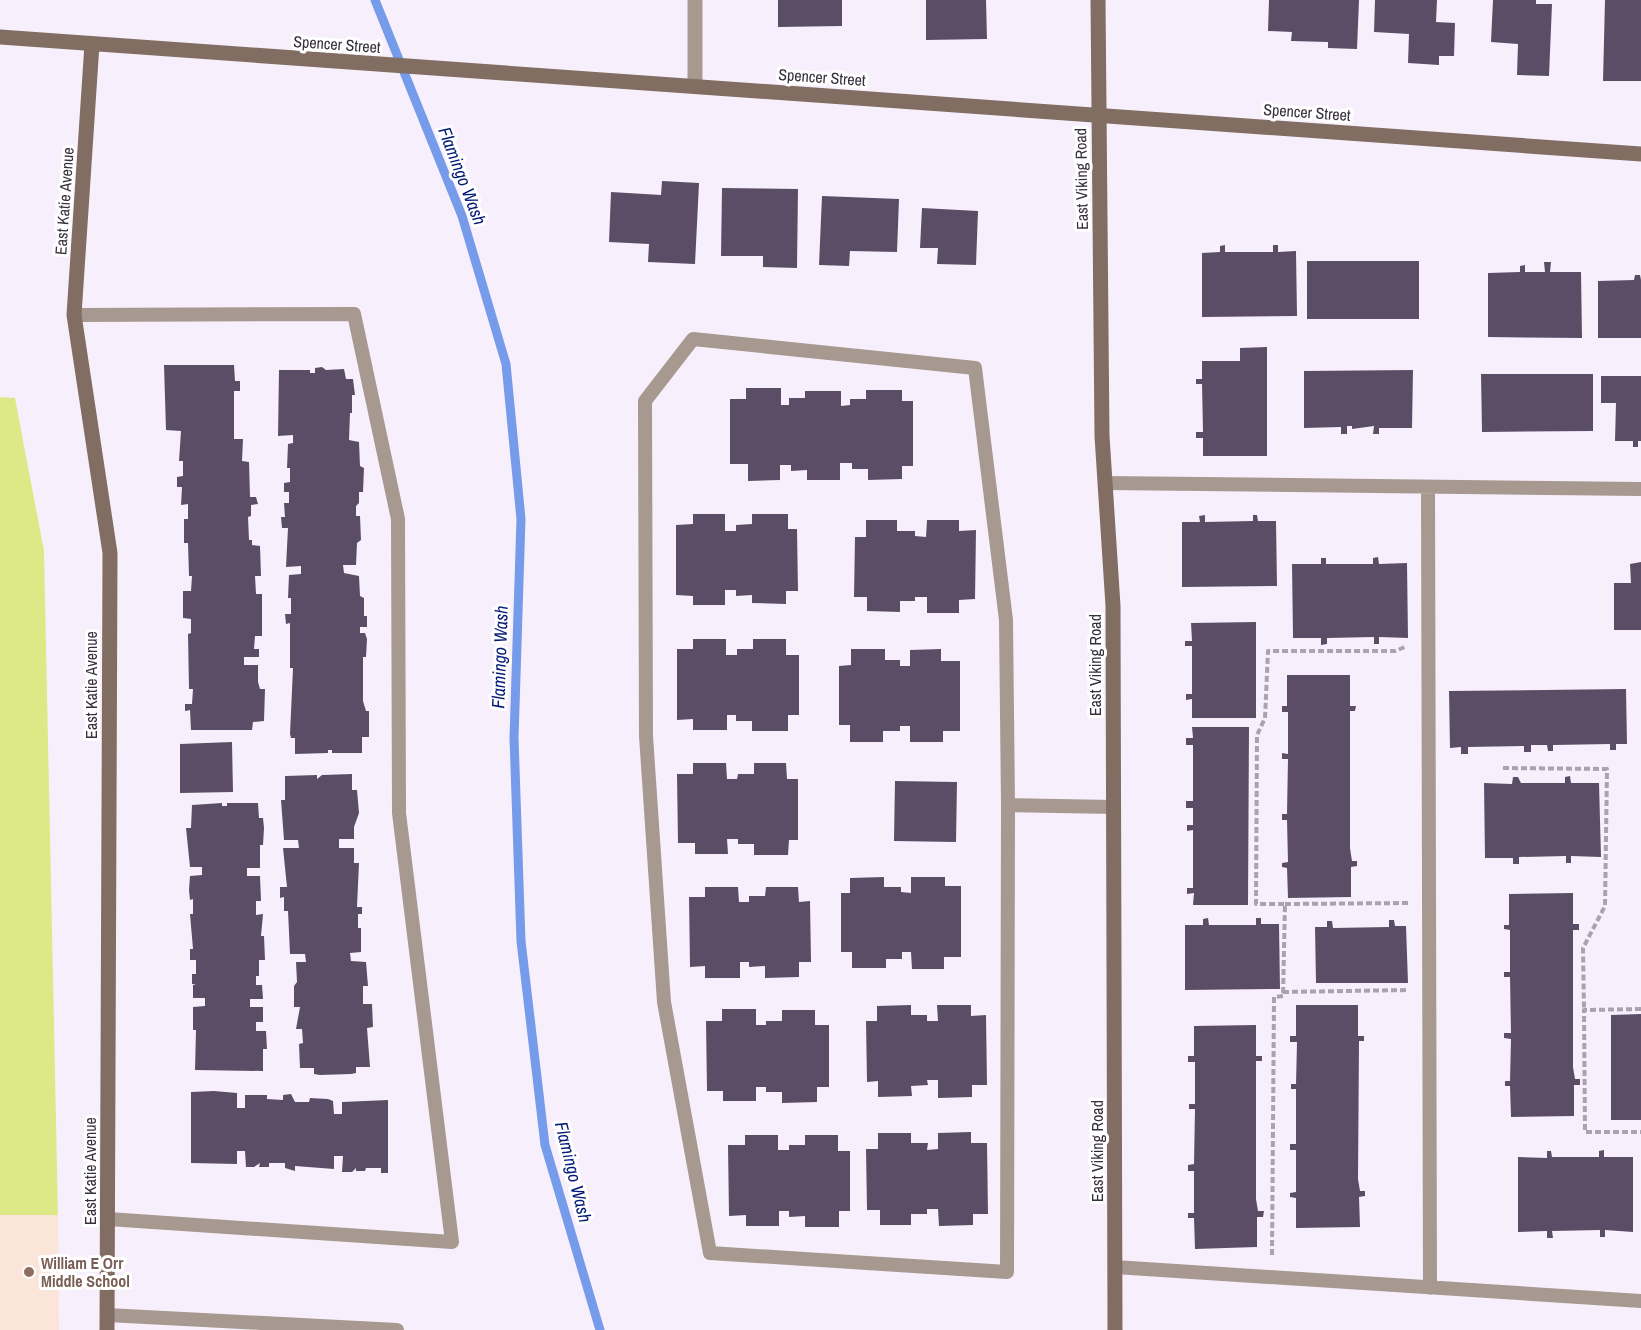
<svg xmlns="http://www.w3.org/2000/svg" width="1641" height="1330" font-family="'Archivo Narrow',sans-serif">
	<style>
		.education { fill: #fbe4d8 }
		.green { fill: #dde986 }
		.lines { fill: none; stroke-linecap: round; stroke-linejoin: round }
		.stream { stroke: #769beb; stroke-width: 9 }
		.building { fill: #5c4d67 }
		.path { stroke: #aaa3af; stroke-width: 4; stroke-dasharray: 6 3; stroke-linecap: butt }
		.lane { stroke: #a79890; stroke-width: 14 }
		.street { stroke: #a79890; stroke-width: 15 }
		.secondary { stroke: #826d62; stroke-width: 15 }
		.education-dot { fill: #8d6e63; stroke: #fff; stroke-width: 2 }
		.labels { text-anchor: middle; stroke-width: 6; stroke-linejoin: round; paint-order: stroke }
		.street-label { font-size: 16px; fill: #36303c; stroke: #fff }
		.education-label { font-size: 16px; font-weight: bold; fill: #785e54; stroke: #fff; text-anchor: start }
		.water-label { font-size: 18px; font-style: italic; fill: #031b76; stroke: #fff }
	</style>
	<rect width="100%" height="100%" fill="#f7f0fc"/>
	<!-- education -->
	<path class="education" d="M 0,1215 L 58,1215 L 59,1330 L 0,1330 Z"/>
	<!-- green -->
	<path class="green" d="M 0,397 L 15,398 L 44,551 L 58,1215 L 0,1215 Z"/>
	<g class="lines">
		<!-- stream -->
		<path class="stream" d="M 375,0 L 462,216 L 506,364 L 521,519 L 514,738 L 521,941 L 545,1145 L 600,1330"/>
	</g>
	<!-- building -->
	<path class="building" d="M 778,0 L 842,0 L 842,26 L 778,27 Z
		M 926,0 L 986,0 L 987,39 L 926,40 Z
		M 1269,0 L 1359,0 L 1357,49 L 1328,48 L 1328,42 L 1291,41 L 1292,32 L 1268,31 Z
		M 1375,0 L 1437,0 L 1436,22 L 1455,23 L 1454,56 L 1439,56 L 1439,65 L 1408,63 L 1409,34 L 1374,32 Z
		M 1493,0 L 1536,0 L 1536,4 L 1552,4 L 1549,76 L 1517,75 L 1518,44 L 1491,42 Z
		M 1605,0 L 1641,0 L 1641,81 L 1603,81 Z
		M 662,181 L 699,183 L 695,264 L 648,262 L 649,244 L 609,242 L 611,192 L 661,195 Z
		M 722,188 L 798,189 L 797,268 L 763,267 L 763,256 L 721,256 Z
		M 822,196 L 899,199 L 897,252 L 850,251 L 849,266 L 819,265 Z
		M 922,208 L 978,211 L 976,265 L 937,264 L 938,248 L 920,248 Z
		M 1225,245 L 1225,252 L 1273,252 L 1273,245 L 1278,245 L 1278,252 L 1296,251 L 1297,316 L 1202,317 L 1202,253 L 1220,252 L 1220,246 Z
		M 1307,261 L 1419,261 L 1419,319 L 1307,319 Z
		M 1544,262 L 1551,262 L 1550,272 L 1581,272 L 1582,338 L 1488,337 L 1488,273 L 1520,272 L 1520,266 L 1525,265 L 1525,272 L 1545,272 Z
		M 1635,275 L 1640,275 L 1641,280 L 1641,338 L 1598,338 L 1598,281 L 1634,280 Z
		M 1267,347 L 1267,456 L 1203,456 L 1203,438 L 1196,438 L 1196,432 L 1203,432 L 1202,384 L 1196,384 L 1196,379 L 1202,379 L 1202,361 L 1240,361 L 1240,348 Z
		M 164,365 L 234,365 L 235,381 L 240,381 L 240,391 L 234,391 L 234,439 L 243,439 L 242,461 L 249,462 L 250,497 L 256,497 L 258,504 L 251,505 L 251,516 L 248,517 L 249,540 L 252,540 L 252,545 L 260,546 L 261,576 L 255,576 L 256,594 L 262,594 L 262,636 L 255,636 L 254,649 L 259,649 L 259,657 L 244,657 L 244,665 L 258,665 L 258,682 L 260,689 L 265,689 L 264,721 L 253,722 L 252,730 L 191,730 L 190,710 L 185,711 L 185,704 L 192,704 L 193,689 L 189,689 L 188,634 L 191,633 L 191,619 L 183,618 L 183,591 L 191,591 L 192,576 L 189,576 L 188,543 L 184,543 L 184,519 L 188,519 L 188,504 L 181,505 L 182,487 L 177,487 L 177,477 L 183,476 L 183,461 L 179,461 L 181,431 L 166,430 Z
		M 322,367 L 326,370 L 344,369 L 346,379 L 353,379 L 355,395 L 352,395 L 352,413 L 350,413 L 349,440 L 359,442 L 360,466 L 364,468 L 363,492 L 359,492 L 359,503 L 356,506 L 356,516 L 360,516 L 361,540 L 357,543 L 356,565 L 343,565 L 344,573 L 359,576 L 360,596 L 364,598 L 364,616 L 367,616 L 367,627 L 360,627 L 360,633 L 365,633 L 367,639 L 366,657 L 363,657 L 363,701 L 366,711 L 369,711 L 369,737 L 362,737 L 362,753 L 332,753 L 332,750 L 328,750 L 328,753 L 295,754 L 295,738 L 291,738 L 290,734 L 293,668 L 290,668 L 290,623 L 286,624 L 285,614 L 291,614 L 291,598 L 288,598 L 289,575 L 301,574 L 301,566 L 286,567 L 288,528 L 282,528 L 281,517 L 285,517 L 284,503 L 289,503 L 289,492 L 284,492 L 284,483 L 290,482 L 290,468 L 287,468 L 288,444 L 293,443 L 293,435 L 278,436 L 279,370 L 310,370 L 310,373 L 315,373 L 315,368 Z
		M 1413,370 L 1412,428 L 1379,428 L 1379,434 L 1373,434 L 1374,426 L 1352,429 L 1352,426 L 1347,426 L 1347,434 L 1341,434 L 1341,427 L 1304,428 L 1304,371 Z
		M 1481,374 L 1593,374 L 1593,431 L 1482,432 Z
		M 1601,376 L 1641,376 L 1641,441 L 1638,441 L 1638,447 L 1633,447 L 1633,441 L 1615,441 L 1616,403 L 1601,403 Z
		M 746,388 L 781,388 L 781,405 L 789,405 L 789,398 L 805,398 L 805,391 L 841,391 L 841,406 L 850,405 L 850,399 L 866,399 L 866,390 L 902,390 L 902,401 L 913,401 L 913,466 L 902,466 L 902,479 L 868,480 L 868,469 L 852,469 L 852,463 L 840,463 L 840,480 L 807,480 L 807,470 L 791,471 L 791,465 L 780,465 L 780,480 L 748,481 L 748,464 L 730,464 L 730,399 L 746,399 Z
		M 693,514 L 725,514 L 725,531 L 736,531 L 736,525 L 752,524 L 752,514 L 788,514 L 788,529 L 797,529 L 798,591 L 786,591 L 786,604 L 752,603 L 752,595 L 736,596 L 736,590 L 725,590 L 725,605 L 693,605 L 693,596 L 676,595 L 676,525 L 693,524 Z
		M 1205,515 L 1205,522 L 1253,521 L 1253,515 L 1257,515 L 1258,521 L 1276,521 L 1277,586 L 1182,587 L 1182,522 L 1200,522 L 1199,516 Z
		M 866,520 L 897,520 L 897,531 L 915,531 L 915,536 L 926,537 L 927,520 L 959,520 L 959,531 L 976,530 L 975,599 L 959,600 L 959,613 L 927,613 L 927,597 L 915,597 L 915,601 L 900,601 L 900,612 L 867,611 L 867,597 L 854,597 L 855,537 L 866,537 Z
		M 1378,557 L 1379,564 L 1407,563 L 1408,638 L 1379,637 L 1379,644 L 1374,644 L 1374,637 L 1327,638 L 1327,644 L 1321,645 L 1321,638 L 1293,638 L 1292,564 L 1321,564 L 1321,558 L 1326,558 L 1326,564 L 1373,564 L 1373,558 Z
		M 1641,562 L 1641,630 L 1614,630 L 1614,583 L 1631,583 L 1630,564 Z
		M 1256,622 L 1256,718 L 1192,718 L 1192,699 L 1186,700 L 1186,694 L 1192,694 L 1192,646 L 1185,646 L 1185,641 L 1192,641 L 1191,623 Z
		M 693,639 L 726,639 L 726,655 L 737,655 L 737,649 L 753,649 L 753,639 L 786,639 L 786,655 L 799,655 L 799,715 L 788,715 L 788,731 L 752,731 L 752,721 L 736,721 L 736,715 L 727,715 L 727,730 L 693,730 L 693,719 L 677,720 L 677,649 L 693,649 Z
		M 851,649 L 885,649 L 885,660 L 900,660 L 900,666 L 910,666 L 910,650 L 941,649 L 941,661 L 960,661 L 960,731 L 943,731 L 943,742 L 910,742 L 910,726 L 900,726 L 900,731 L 883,731 L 883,742 L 850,742 L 850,725 L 839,725 L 839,666 L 851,665 Z
		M 1287,675 L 1350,675 L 1350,706 L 1356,706 L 1355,711 L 1350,711 L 1350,848 L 1352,861 L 1357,861 L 1357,866 L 1351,867 L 1351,897 L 1288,898 L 1287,868 L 1282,867 L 1282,863 L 1288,862 L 1287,820 L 1282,820 L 1282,814 L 1287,814 L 1288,759 L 1282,759 L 1282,753 L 1288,754 L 1288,712 L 1282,712 L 1282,706 L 1287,706 Z
		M 1626,689 L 1627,744 L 1616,744 L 1616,750 L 1610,750 L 1610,744 L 1553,745 L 1553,751 L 1548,751 L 1547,745 L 1531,745 L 1531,752 L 1524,752 L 1524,746 L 1468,747 L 1468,754 L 1461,754 L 1461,747 L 1450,748 L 1449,691 Z
		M 1192,727 L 1249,727 L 1248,905 L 1193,905 L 1194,893 L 1187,894 L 1187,888 L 1193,888 L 1193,830 L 1187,831 L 1187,825 L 1193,825 L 1193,808 L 1186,808 L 1186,801 L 1193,801 L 1193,745 L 1186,745 L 1186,738 L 1193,738 Z
		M 232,742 L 233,792 L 180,793 L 180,744 Z
		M 693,763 L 726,763 L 727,779 L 737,779 L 738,774 L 754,774 L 754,763 L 786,763 L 787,779 L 798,779 L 798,840 L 789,840 L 788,855 L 754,855 L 754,844 L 738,844 L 738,839 L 727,839 L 728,854 L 695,854 L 695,843 L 678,843 L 677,774 L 693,774 Z
		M 352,774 L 352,790 L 357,790 L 359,813 L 354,827 L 354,839 L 339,839 L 339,848 L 354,848 L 354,863 L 359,863 L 357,907 L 362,907 L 362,914 L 358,914 L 358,928 L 361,928 L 361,952 L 350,953 L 351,961 L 366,962 L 368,986 L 363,986 L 363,1004 L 372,1004 L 373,1027 L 367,1028 L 370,1067 L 356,1067 L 356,1073 L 351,1074 L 320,1075 L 314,1074 L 314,1068 L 300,1068 L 299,1044 L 303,1043 L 302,1029 L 296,1029 L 300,1007 L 294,1007 L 294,986 L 297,982 L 296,962 L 306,962 L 305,954 L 290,954 L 288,911 L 284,911 L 284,897 L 280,898 L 280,887 L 287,887 L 283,848 L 299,848 L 298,840 L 284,840 L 281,800 L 285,800 L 285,776 L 317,775 L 317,779 L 322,775 Z
		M 1570,776 L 1571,783 L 1599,783 L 1601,857 L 1571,856 L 1571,863 L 1566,863 L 1566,856 L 1519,857 L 1519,864 L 1513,864 L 1513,858 L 1485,858 L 1484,783 L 1512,784 L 1513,777 L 1518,777 L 1521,783 L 1565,783 L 1565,777 Z
		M 895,781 L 957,782 L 956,842 L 894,841 Z
		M 222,803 L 222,806 L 227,806 L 227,803 L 258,803 L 259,818 L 263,818 L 264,828 L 263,845 L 260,845 L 260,868 L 247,868 L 247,876 L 260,876 L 261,901 L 256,901 L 256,915 L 263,914 L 261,936 L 264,936 L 265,960 L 259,960 L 259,976 L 256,976 L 256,985 L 262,985 L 263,999 L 250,999 L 250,1007 L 263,1007 L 263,1022 L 256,1022 L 256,1031 L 266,1031 L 267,1049 L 263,1049 L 263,1071 L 195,1070 L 196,1030 L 193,1030 L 193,1007 L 205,1006 L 205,998 L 193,998 L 193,985 L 196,984 L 192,984 L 192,974 L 196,974 L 196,960 L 190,960 L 190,949 L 193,949 L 190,914 L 193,914 L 193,899 L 190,900 L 189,890 L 190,876 L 202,875 L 202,867 L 190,867 L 186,828 L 191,828 L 192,805 Z
		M 884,877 L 884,887 L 901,887 L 901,892 L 911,893 L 911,877 L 945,877 L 945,886 L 961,886 L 961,957 L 944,957 L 944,969 L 912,969 L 911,952 L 902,952 L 902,959 L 886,959 L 886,968 L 852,968 L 852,952 L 841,952 L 841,893 L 850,893 L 850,878 Z
		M 705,887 L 738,887 L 739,902 L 749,902 L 749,896 L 765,896 L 766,887 L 798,887 L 799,902 L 810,901 L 811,962 L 799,962 L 799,977 L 765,978 L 765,966 L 749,967 L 749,962 L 740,962 L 740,978 L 705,978 L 705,966 L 690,967 L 689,897 L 705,897 Z
		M 1573,893 L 1573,924 L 1579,924 L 1579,930 L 1573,930 L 1573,1067 L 1575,1079 L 1580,1079 L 1580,1085 L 1574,1085 L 1574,1116 L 1511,1117 L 1510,1086 L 1505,1086 L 1505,1081 L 1510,1081 L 1511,1039 L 1504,1038 L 1504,1033 L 1511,1033 L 1510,977 L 1504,977 L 1504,972 L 1510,972 L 1510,930 L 1504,929 L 1504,925 L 1509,925 L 1509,894 Z
		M 1208,918 L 1209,925 L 1256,925 L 1256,918 L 1261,918 L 1261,924 L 1279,924 L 1280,989 L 1185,990 L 1185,925 L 1203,925 L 1203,919 Z
		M 1389,920 L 1394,920 L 1395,926 L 1406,926 L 1408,983 L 1316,983 L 1315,927 L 1327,927 L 1327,921 L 1332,921 L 1333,928 L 1389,927 Z
		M 911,1005 L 911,1015 L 927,1015 L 927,1021 L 938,1021 L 937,1005 L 971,1005 L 971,1016 L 986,1015 L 987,1085 L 972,1085 L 972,1097 L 938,1098 L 938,1080 L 927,1080 L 928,1085 L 911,1086 L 912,1096 L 878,1097 L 878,1081 L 867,1082 L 866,1021 L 877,1021 L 877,1006 Z
		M 1296,1005 L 1358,1005 L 1358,1036 L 1364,1036 L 1364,1041 L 1359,1041 L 1358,1179 L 1360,1191 L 1365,1191 L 1365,1196 L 1359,1197 L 1360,1227 L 1296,1228 L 1296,1198 L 1290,1197 L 1290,1193 L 1296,1192 L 1296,1150 L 1290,1150 L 1290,1144 L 1296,1144 L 1296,1089 L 1291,1089 L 1291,1084 L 1296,1084 L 1297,1042 L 1290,1042 L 1290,1036 L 1296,1036 Z
		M 722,1009 L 756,1009 L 756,1025 L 766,1025 L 766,1021 L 782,1021 L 782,1010 L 815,1010 L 815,1025 L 829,1025 L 829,1087 L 817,1087 L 817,1102 L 782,1103 L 782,1092 L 766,1092 L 766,1087 L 756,1087 L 756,1101 L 723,1101 L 723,1091 L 707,1091 L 706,1021 L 722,1021 Z
		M 1641,1014 L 1641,1120 L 1611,1120 L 1611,1015 Z
		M 1256,1025 L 1256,1056 L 1262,1056 L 1262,1061 L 1256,1061 L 1256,1199 L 1258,1211 L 1264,1211 L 1263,1217 L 1257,1217 L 1257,1247 L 1195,1249 L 1194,1218 L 1188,1218 L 1188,1213 L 1194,1213 L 1194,1171 L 1188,1171 L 1188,1165 L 1194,1164 L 1195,1109 L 1189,1109 L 1189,1104 L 1195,1104 L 1195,1062 L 1188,1062 L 1188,1056 L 1194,1056 L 1194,1026 Z
		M 214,1091 L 237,1093 L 237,1108 L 245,1108 L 245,1095 L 267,1095 L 267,1099 L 283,1100 L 283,1095 L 291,1094 L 295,1102 L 309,1102 L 310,1098 L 328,1099 L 333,1101 L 334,1114 L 342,1114 L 342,1102 L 388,1100 L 388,1173 L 381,1173 L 381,1168 L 366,1168 L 365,1171 L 356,1171 L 356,1168 L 352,1172 L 342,1172 L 343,1156 L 334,1156 L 334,1169 L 295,1166 L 295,1171 L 285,1168 L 285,1163 L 269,1163 L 269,1167 L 259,1167 L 260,1163 L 254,1167 L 246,1167 L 245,1151 L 237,1151 L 237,1164 L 191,1163 L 191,1092 Z
		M 971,1132 L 971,1143 L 987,1143 L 988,1214 L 973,1214 L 973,1225 L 939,1226 L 938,1209 L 927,1209 L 927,1214 L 911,1214 L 911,1225 L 880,1225 L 880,1210 L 867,1210 L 866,1149 L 878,1149 L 878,1133 L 911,1133 L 911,1143 L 928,1143 L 927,1150 L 938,1149 L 938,1133 Z
		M 745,1135 L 778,1135 L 778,1150 L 789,1150 L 789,1145 L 805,1145 L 805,1135 L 838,1135 L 838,1151 L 850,1151 L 850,1211 L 839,1211 L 839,1227 L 805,1227 L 805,1216 L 789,1217 L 789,1211 L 779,1211 L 779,1226 L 746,1226 L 746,1215 L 729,1216 L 728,1145 L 745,1145 Z
		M 1604,1150 L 1604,1157 L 1633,1157 L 1633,1232 L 1605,1230 L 1605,1237 L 1600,1237 L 1600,1230 L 1552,1231 L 1553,1238 L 1547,1238 L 1547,1231 L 1518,1232 L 1518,1157 L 1547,1158 L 1547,1151 L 1551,1151 L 1552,1157 L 1599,1157 L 1599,1151 Z"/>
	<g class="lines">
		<!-- path -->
		<path class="path" d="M 1503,768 L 1607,769 L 1605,906 L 1583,948 L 1584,1010
			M 1285,904 L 1409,903
			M 1283,992 L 1409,990
			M 1641,1009 L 1584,1010 L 1585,1132 L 1641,1132
			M 1272,1255 L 1274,997 L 1283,996 L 1285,904 L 1256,904 L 1257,735 L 1265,718 L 1268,651 L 1395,651 L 1405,647"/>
		<!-- lane -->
		<path class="lane" d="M 74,315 L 354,314 L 398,519 L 399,813 L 452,1242 L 108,1219
			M 1105,483 L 1641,489
			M 1428,487 L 1430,1288
			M 1008,805 L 1006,620 L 975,368 L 693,339 L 645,401 L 646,736 L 664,1002 L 710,1253 L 1007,1272 L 1008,805 L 1114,807
			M 1115,1267 L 1641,1301
			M 107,1315 L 397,1330"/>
		<!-- street -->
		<path class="street" d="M 695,0 L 695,86"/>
		<!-- secondary -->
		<path class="secondary" d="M 1098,0 L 1102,436 L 1113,606 L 1115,1330
			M 0,37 L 1641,154
			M 92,44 L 74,315 L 110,553 L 107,1330"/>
	</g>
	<!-- markers -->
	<circle class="education-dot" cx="29" cy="1272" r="6"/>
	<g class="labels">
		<!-- street labels -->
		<g class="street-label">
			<text transform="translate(337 44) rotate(4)" y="6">Spencer Street</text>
			<text transform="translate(822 77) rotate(4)" y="6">Spencer Street</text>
			<text transform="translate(1307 112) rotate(4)" y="6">Spencer Street</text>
			<text transform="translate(1081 179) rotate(-91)" y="6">East Viking Road</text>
			<text transform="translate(64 201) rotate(-86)" y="6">East Katie Avenue</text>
			<text transform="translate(1095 665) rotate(-90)" y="6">East Viking Road</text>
			<text transform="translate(91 685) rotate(-90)" y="6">East Katie Avenue</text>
			<text transform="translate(1097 1151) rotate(-90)" y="6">East Viking Road</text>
			<text transform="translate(90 1171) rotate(-90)" y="6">East Katie Avenue</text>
		</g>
		<!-- education labels -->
		<g class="education-label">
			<text x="41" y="1269">William E Orr<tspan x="41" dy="18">Middle School</tspan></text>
		</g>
		<!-- water labels -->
		<g class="water-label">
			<text transform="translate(462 176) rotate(69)" y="6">Flamingo Wash</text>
			<text transform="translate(500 657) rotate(-88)" y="6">Flamingo Wash</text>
			<text transform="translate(573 1172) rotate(76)" y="6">Flamingo Wash</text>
		</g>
	</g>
</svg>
